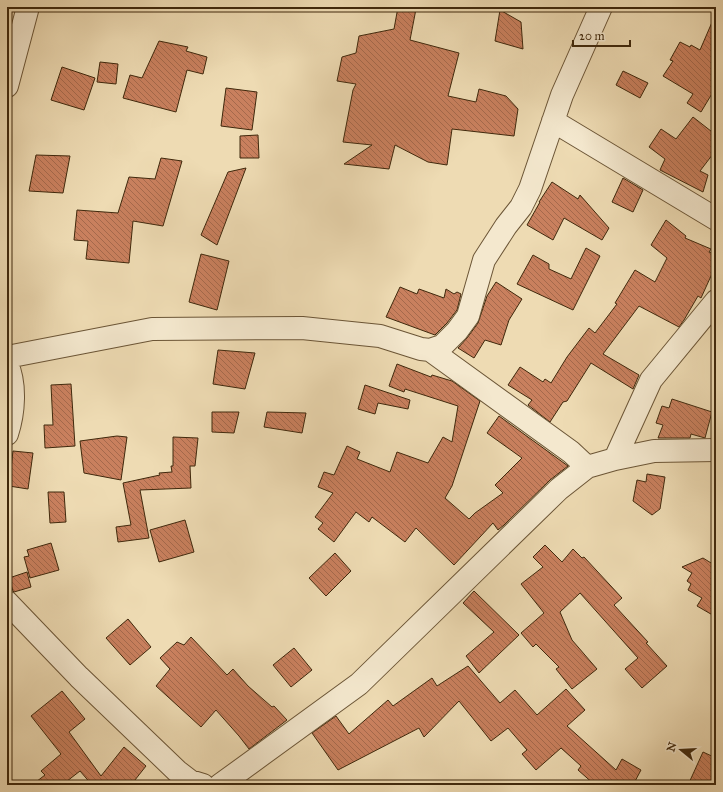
<svg xmlns="http://www.w3.org/2000/svg" width="723" height="792" font-family="'IM FELL Great Primer',serif">
	<style>
		.building { fill: url(#building-back-hatch); stroke: #3f280c }
		.lines { fill: none; stroke-linecap: round; stroke-linejoin: round }
		.minor-casing { stroke: #6b5536; stroke-width: 24 }
		.minor { stroke: #f4e8ce; stroke-width: 22 }
	</style>
	<defs>
		<pattern id="building-back-hatch" width="6" height="6" patternUnits="userSpaceOnUse"><rect width="6" height="6" fill="#c9805e"/><path d="M-1 5l2 2M0 0l6 6M5-1l2 2" fill="none" stroke="#a5694c"/></pattern>
	</defs>
	<rect width="100%" height="100%" fill="#eedbb3"/>
	<filter id="stains"><feTurbulence type="fractalNoise" baseFrequency=".005" numOctaves="4"/><feColorMatrix values="0 0 0 0 .2 0 0 0 0 .09 0 0 0 0 .02 0 0 0 .5 -.17"/></filter>
	<radialGradient id="worn" r=".72"><stop offset=".6" stop-color="#630" stop-opacity="0"/><stop offset="1" stop-color="#630" stop-opacity=".3"/></radialGradient>
	<!-- building -->
	<path class="building" d="M 398,7 L 416,9 L 410,40 L 459,53 L 448,96 L 476,102 L 479,89 L 506,96 L 518,109 L 514,136 L 452,129 L 447,165 L 428,162 L 395,145 L 389,169 L 344,164 L 372,145 L 343,142 L 353,90 L 356,84 L 337,81 L 342,57 L 356,53 L 359,36 L 394,29 Z
		M 500,10 L 521,22 L 523,49 L 495,41 Z
		M 716,13 L 716,87 L 701,112 L 687,103 L 693,94 L 663,76 L 673,61 L 670,60 L 680,42 L 690,47 L 691,45 L 700,50 Z
		M 159,41 L 188,47 L 186,51 L 207,57 L 203,74 L 187,70 L 176,112 L 123,98 L 130,75 L 142,78 Z
		M 100,62 L 118,64 L 116,84 L 97,82 Z
		M 62,67 L 95,78 L 84,110 L 51,100 Z
		M 623,71 L 648,83 L 640,98 L 616,85 Z
		M 226,88 L 257,92 L 252,130 L 221,126 Z
		M 693,117 L 716,135 L 716,150 L 700,171 L 708,175 L 703,192 L 660,170 L 665,159 L 649,147 L 661,129 L 676,139 Z
		M 258,135 L 259,158 L 240,158 L 240,136 Z
		M 36,155 L 70,156 L 63,193 L 29,191 Z
		M 161,158 L 182,161 L 163,226 L 133,221 L 129,263 L 86,259 L 88,241 L 74,240 L 77,210 L 118,213 L 129,177 L 155,179 Z
		M 246,168 L 217,245 L 201,235 L 228,172 Z
		M 623,178 L 643,190 L 633,212 L 612,202 Z
		M 552,182 L 578,199 L 580,195 L 609,228 L 602,240 L 564,218 L 553,240 L 527,225 L 540,202 L 539,202 Z
		M 666,220 L 686,236 L 685,238 L 711,249 L 709,252 L 716,255 L 716,265 L 701,298 L 698,296 L 684,320 L 679,327 L 639,306 L 603,354 L 639,375 L 633,389 L 591,363 L 567,401 L 563,402 L 550,422 L 528,405 L 532,400 L 508,385 L 520,367 L 543,382 L 545,379 L 551,383 L 567,357 L 589,328 L 595,333 L 617,304 L 615,303 L 635,270 L 655,282 L 667,258 L 651,245 Z
		M 586,248 L 600,256 L 573,310 L 517,284 L 533,255 L 549,264 L 549,269 L 571,279 Z
		M 201,254 L 229,261 L 217,310 L 189,302 Z
		M 496,282 L 522,299 L 509,320 L 501,345 L 485,340 L 474,358 L 458,348 L 467,338 L 478,323 L 487,296 Z
		M 400,287 L 417,294 L 419,289 L 444,298 L 446,289 L 454,294 L 457,292 L 461,294 L 457,310 L 447,323 L 435,335 L 386,317 Z
		M 218,350 L 255,353 L 245,389 L 213,384 Z
		M 397,364 L 431,377 L 432,375 L 452,381 L 480,401 L 452,486 L 445,498 L 469,519 L 475,513 L 503,493 L 495,485 L 522,458 L 487,433 L 499,416 L 568,466 L 550,480 L 504,525 L 498,530 L 493,523 L 454,565 L 416,528 L 405,542 L 372,517 L 369,522 L 356,512 L 334,542 L 318,529 L 323,523 L 315,517 L 333,493 L 318,487 L 324,472 L 334,475 L 347,446 L 360,452 L 357,459 L 390,472 L 397,452 L 428,463 L 443,437 L 452,442 L 458,406 L 405,389 L 404,392 L 389,386 Z
		M 71,384 L 75,446 L 45,448 L 44,425 L 53,425 L 51,385 Z
		M 365,385 L 410,400 L 408,409 L 378,403 L 375,414 L 358,409 Z
		M 672,399 L 712,412 L 705,438 L 691,434 L 690,438 L 658,438 L 663,425 L 656,423 L 662,406 L 669,408 Z
		M 212,412 L 239,412 L 234,433 L 212,432 Z
		M 267,412 L 306,413 L 302,433 L 264,427 Z
		M 117,436 L 127,437 L 121,480 L 84,473 L 80,441 Z
		M 173,437 L 198,438 L 195,466 L 190,466 L 191,488 L 140,490 L 149,538 L 118,542 L 116,527 L 131,525 L 123,483 L 160,475 L 159,473 L 172,472 L 171,466 L 173,466 Z
		M 13,451 L 33,453 L 28,489 L 9,486 Z
		M 647,474 L 665,477 L 660,509 L 652,515 L 633,501 L 637,480 L 646,482 Z
		M 48,492 L 64,492 L 66,522 L 50,523 Z
		M 185,520 L 194,552 L 159,562 L 150,530 Z
		M 51,543 L 59,570 L 30,578 L 24,557 L 29,556 L 27,550 Z
		M 545,545 L 562,562 L 573,549 L 582,558 L 584,557 L 622,598 L 614,605 L 648,642 L 646,643 L 667,666 L 642,688 L 625,669 L 638,658 L 580,593 L 560,612 L 572,640 L 597,669 L 572,689 L 556,669 L 559,667 L 536,644 L 533,647 L 521,633 L 544,613 L 521,584 L 543,567 L 533,557 Z
		M 335,553 L 351,571 L 326,596 L 309,578 Z
		M 703,558 L 716,566 L 716,617 L 697,606 L 702,598 L 688,590 L 691,584 L 687,581 L 692,573 L 682,567 Z
		M 27,572 L 31,587 L 14,592 L 13,591 L 9,578 Z
		M 474,591 L 519,635 L 479,673 L 466,656 L 494,632 L 463,603 Z
		M 128,619 L 151,647 L 130,665 L 106,638 Z
		M 191,637 L 227,675 L 233,669 L 248,686 L 272,707 L 274,706 L 287,720 L 249,749 L 239,736 L 216,710 L 201,727 L 156,686 L 170,669 L 160,658 L 177,642 L 184,645 Z
		M 294,648 L 312,670 L 291,687 L 273,665 Z
		M 468,666 L 500,703 L 515,690 L 537,715 L 566,689 L 585,710 L 567,726 L 616,770 L 622,759 L 641,770 L 633,785 L 595,785 L 578,770 L 581,766 L 561,748 L 536,770 L 522,754 L 527,750 L 508,728 L 491,741 L 459,701 L 424,737 L 419,728 L 338,770 L 312,733 L 336,716 L 349,734 L 388,700 L 393,706 L 432,678 L 437,686 Z
		M 62,691 L 85,719 L 69,732 L 101,776 L 124,747 L 146,766 L 131,785 L 92,785 L 80,771 L 62,785 L 32,785 L 45,775 L 41,771 L 61,754 L 31,716 Z
		M 703,752 L 716,758 L 716,785 L 688,785 Z"/>
	<g class="lines">
		<!-- minor casing -->
		<g class="minor-casing">
			<path id="minor" d="M 7,86 L 28,7
				M 553,121 L 716,219
				M 430,350 L 571,452 L 587,467
				M 7,357 L 152,329 L 302,328 L 380,336 L 421,349 L 430,350 L 442,346 L 457,331 L 468,316 L 484,260 L 506,226 L 521,207 L 530,189 L 562,95 L 601,7
				M 7,364 C 16,384 14,413 7,434
				M 615,459 L 651,380 L 716,301
				M 7,602 L 79,677 L 177,771 L 190,781 L 203,785
				M 220,785 L 359,684 L 559,489 L 587,467 L 615,459 L 654,451 L 716,450"/>
		</g>
		<!-- minor -->
		<use href="#minor" class="minor"/>
	</g>
	<!-- margin -->
	<rect width="723" height="792" fill="none" stroke="#eedbb3" stroke-width="24"/>
	<rect x="8" y="8" width="707" height="776" fill="none" stroke="#3f280c" stroke-width="2"/>
	<rect x="12" y="12" width="699" height="768" fill="none" stroke="#3f280c"/>
	<!-- north arrow -->
	<g transform="translate(681 750) rotate(288)" stroke="#f4e8ce" stroke-width="3" paint-order="stroke">
	<path d="M0-3L7 15L0 10L-7 15Z" fill="#3f280c"/>
	<text y="-6" font-size="11" font-weight="bold" text-anchor="middle" fill="#3f280c">N</text>
	</g>
	<!-- scale -->
	<path d="M573 40v6h57v-6" fill="none" stroke="#3f280c" stroke-width="2"/>
	<text x="579" y="40" font-size="12" fill="#3f280c" stroke="#f4e8ce" stroke-width="3" paint-order="stroke">20 m</text>
	<rect width="100%" height="100%" filter="url(#stains)"/>
	<rect width="100%" height="100%" fill="url(#worn)"/>
</svg>
